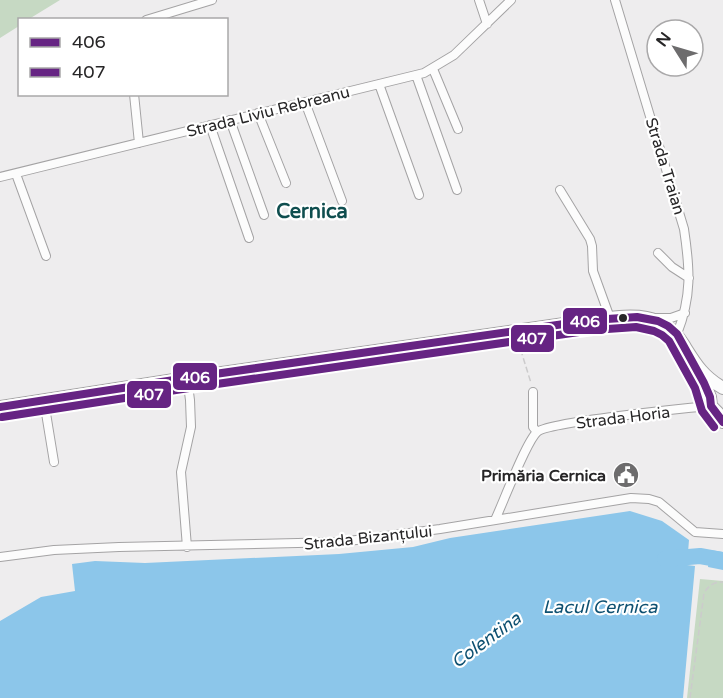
<svg xmlns="http://www.w3.org/2000/svg" width="723" height="698" font-family="'Varela Round',sans-serif">
	<style>
		.green { fill: #c6d9c3 }
		.water { fill: #8cc6ea }
		.lines { fill: none; stroke-linecap: round; stroke-linejoin: round }
		.river { stroke: #8cc6ea; stroke-width: 16 }
		.street-casing { stroke: #a4a3a4; stroke-width: 10 }
		.secondary-casing { stroke: #a4a3a4; stroke-width: 14 }
		.path { stroke: #cccbcc; stroke-width: 1.5; stroke-dasharray: 6 3; stroke-linecap: butt }
		.street { stroke: #fcfcfc; stroke-width: 8 }
		.secondary { stroke: #fcfcfc; stroke-width: 12 }
		.bus-1-casing { stroke: #fff; stroke-width: 12 }
		.bus-2-casing { stroke: #fff; stroke-width: 12 }
		.bus-1 { stroke: #662483; stroke-width: 8 }
		.bus-2 { stroke: #662483; stroke-width: 8 }
		.bus-dot { fill: #272627; stroke: #fff; stroke-width: 2 }
		.labels { text-anchor: middle; stroke-width: 4.5; stroke-linejoin: round; paint-order: stroke }
		.street-label { font-size: 16px; fill: #272627; stroke: #fff }
		.poi-label { font-size: 16px; font-weight: bold; fill: #272627; stroke: #fff; text-anchor: end }
		.water-label { font-size: 18px; font-style: italic; fill: #0d5071; stroke: #fff }
		.quarter-label { font-size: 20px; font-weight: bold; fill: #0f4e4f; stroke: #fff }
		.line-badge { stroke: #fff; stroke-width: 2 }
		.badge-label { font-size: 16px; text-anchor: middle; font-weight: bold; fill: #fff }
	</style>
	<rect width="100%" height="100%" fill="#eeedee"/>
	<!-- green -->
	<path class="green" d="M 0,0 L 60,0 L 29,19 L 20,20 L 19,26 L 0,38 Z
		M 700,579 L 723,581 L 723,698 L 687,698 Z"/>
	<!-- water -->
	<path class="water" d="M 630,511 L 662,521 L 689,540 L 687,565 L 695,566 L 683,698 L 0,698 L 0,621 L 41,597 L 75,591 L 72,564 L 95,561 L 145,563 L 339,554 L 413,547 L 450,538 Z
		M 710,550 L 723,552 L 723,570 L 708,567 Z"/>
	<g class="lines">
		<!-- river -->
		<path class="river" d="M 665,559 L 700,556 L 723,560"/>
		<!-- street casing -->
		<g class="street-casing">
			<path id="street" d="M 479,0 L 487,24
				M 615,0 L 684,229 C 690,269 692,296 677,334
				M 146,20 L 212,0
				M 433,69 L 458,129
				M 416,75 L 457,190
				M 379,84 L 419,195
				M 134,94 L 139,143
				M 305,102 L 342,201
				M 258,113 L 286,183
				M 230,120 L 264,215
				M 210,125 L 249,238
				M 16,174 L 46,256
				M 0,177 L 424,73 L 454,55 L 511,0
				M 560,190 L 590,239 L 592,246 L 593,271 L 610,318
				M 658,253 L 672,267 L 689,278
				M 657,318 L 671,318 L 685,313
				M 533,392 L 533,427 L 537,432
				M 44,401 L 54,462
				M 495,520 C 503,503 526,442 537,432 C 548,422 687,408 711,406
				M 187,547 L 181,472 L 191,427 L 190,400 L 187,378
				M 0,557 L 54,550 L 119,547 L 341,542 L 440,529 L 631,498 L 649,499 L 659,502 L 695,532 L 723,534"/>
		</g>
		<!-- secondary casing -->
		<g class="secondary-casing">
			<path id="secondary" d="M 700,374 L 710,397 L 711,406 L 718,413 L 723,422
				M 0,407 L 187,378 L 592,320 C 628,316 661,309 683,344 C 695,363 702,376 723,388"/>
		</g>
		<!-- path -->
		<path class="path" d="M 518,341 L 531,383
			M 690,698 L 704,593 C 709,585 714,582 723,582"/>
		<!-- street -->
		<use href="#street" class="street"/>
		<!-- secondary -->
		<use href="#secondary" class="secondary"/>
		<!-- bus-1 casing -->
		<g class="bus-1-casing">
			<path id="bus-1" d="M 0,407 L 187,378 L 592,320 L 637,317 L 658,321 L 668,326 L 677,334 L 704,383 L 710,397 L 711,406 L 723,422"/>
		</g>
		<!-- bus-2 casing -->
		<g class="bus-2-casing">
			<path id="bus-2" d="M 2,417 L 189,388 L 593,330 L 636,327 L 654,331 L 662,335 L 669,341 L 695,388 L 702,411 L 714,427"/>
		</g>
		<!-- bus-1 -->
		<use href="#bus-1" class="bus-1"/>
		<!-- bus-2 -->
		<use href="#bus-2" class="bus-2"/>
	</g>
	<!-- icons -->
	<defs>
		<g id="civic-disc" transform="scale(1.35)"><circle r="9.5" fill="#6d6c6d" stroke="#fff"/><path d="M-.6-6.5H3V-4.5H.6V-3L4-1V1h2V6H-6V1h2V-1L-.6-3ZM-1.2 2.5V6h2.4V2.5Z" fill="#fff"/></g>
	</defs>
	<g fill-rule="evenodd">
		<use href="#civic-disc" x="626" y="475"/>
	</g>
	<!-- markers -->
	<circle class="bus-dot" cx="623" cy="318" r="5"/>
	<g class="labels">
		<!-- street labels -->
		<g class="street-label">
			<text transform="translate(268 111) rotate(-14)" y="6">Strada Liviu Rebreanu</text>
			<text transform="translate(666 166) rotate(73)" y="6">Strada Traian</text>
			<text transform="translate(623 417) rotate(-7)" y="6">Strada Horia</text>
			<text transform="translate(368 537) rotate(-6)" y="6">Strada Bizanțului</text>
		</g>
		<!-- poi labels -->
		<g class="poi-label">
			<text x="606" y="481">Primăria Cernica</text>
		</g>
		<!-- water labels -->
		<g class="water-label">
			<text x="600" y="613">Lacul Cernica</text>
			<text transform="translate(486 640) rotate(-36)" y="6">Colentina</text>
		</g>
		<!-- quarter labels -->
		<g class="quarter-label">
			<text x="312" y="218">Cernica</text>
		</g>
	</g>
	<g class="line-badge">
		<rect x="562" y="307" width="46" height="28" rx="6" fill="#662483"/>
		<rect x="510" y="324" width="45" height="29" rx="6" fill="#662483"/>
		<rect x="172" y="362" width="46" height="29" rx="6" fill="#662483"/>
		<rect x="126" y="380" width="46" height="29" rx="6" fill="#662483"/>
	</g>
	<g class="badge-label">
		<text x="585" y="327">406</text>
		<text x="532" y="344">407</text>
		<text x="195" y="383">406</text>
		<text x="149" y="400">407</text>
	</g>
	<!-- legend -->
	<rect x="18" y="18" width="210" height="78" fill="#ffffff" stroke="#a9a8a9" stroke-width="1.5"/>
	<rect x="30" y="38" width="30" height="9" fill="#662483" stroke="#a9a8a9" stroke-width="1.5"/>
	<text x="72" y="48" font-size="18" fill="#272627">406</text>
	<rect x="30" y="68" width="30" height="9" fill="#662483" stroke="#a9a8a9" stroke-width="1.5"/>
	<text x="72" y="78" font-size="18" fill="#272627">407</text>
	<!-- north arrow -->
	<g transform="translate(675 48) rotate(307)"><circle r="28" fill="#ffffff" stroke="#a9a8a9" stroke-width="1.5"/>
	<path d="M0-4.5L10 22L0 15L-10 22Z" fill="#6d6c6d"/>
	<text y="-9" font-size="16" font-weight="bold" text-anchor="middle" fill="#272627">N</text>
	</g>
</svg>
